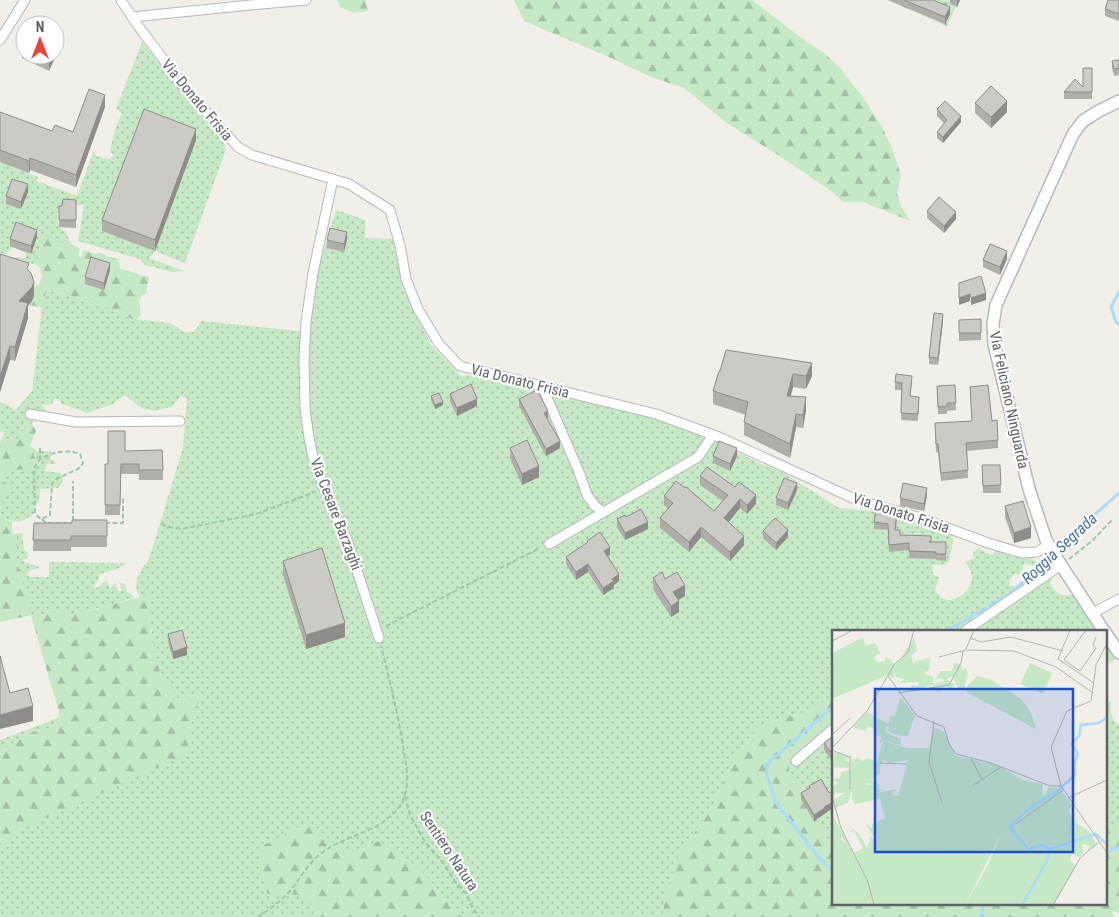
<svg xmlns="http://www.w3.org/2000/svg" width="1119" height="917" font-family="'Roboto Condensed',sans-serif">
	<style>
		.green { fill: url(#green-dots) }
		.forest { fill: url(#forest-firs) }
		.cemetery { fill: url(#cemetery-stones) }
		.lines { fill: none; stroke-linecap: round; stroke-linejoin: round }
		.stream { stroke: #aadaff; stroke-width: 3 }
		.minor-casing { stroke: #b5b8bc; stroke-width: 11 }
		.tertiary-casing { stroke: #b5b8bc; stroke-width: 14 }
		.path { stroke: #9cc7a9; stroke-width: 2; stroke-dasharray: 5 2.5; stroke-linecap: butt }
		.minor { stroke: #fff; stroke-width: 9 }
		.tertiary { stroke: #fff; stroke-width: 11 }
		.wall { fill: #afaea9 }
		.shaded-wall { fill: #8f8d8a }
		.building { fill: #cccac5; stroke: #8f8d8a }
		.labels { text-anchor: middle; stroke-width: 4.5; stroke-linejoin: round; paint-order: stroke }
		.street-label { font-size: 15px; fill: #5f6368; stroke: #fff }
		.water-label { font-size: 16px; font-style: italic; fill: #4174aa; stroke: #fff }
		.inset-river { fill: none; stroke: #aadaff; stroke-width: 2.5 }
		.inset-road { fill: none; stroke: #b3b3b1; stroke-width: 1 }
		.view { fill: #1d4ed8; fill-opacity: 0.15; stroke: #1d4ed8; stroke-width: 2.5 }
		.inset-edge { fill: none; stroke: #5f6368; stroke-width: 2.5 }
	</style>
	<defs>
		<pattern id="green-dots" width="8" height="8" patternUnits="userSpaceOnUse" patternTransform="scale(1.25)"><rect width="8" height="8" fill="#c5e8c5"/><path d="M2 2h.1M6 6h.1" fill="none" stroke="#a3c0a4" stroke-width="1.8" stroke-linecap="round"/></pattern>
		<pattern id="forest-firs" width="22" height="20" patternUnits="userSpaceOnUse" patternTransform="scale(1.25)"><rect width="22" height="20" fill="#c5e8c5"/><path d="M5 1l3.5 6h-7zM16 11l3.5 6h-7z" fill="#a3c0a4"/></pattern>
		<pattern id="cemetery-stones" width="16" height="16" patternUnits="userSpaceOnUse" patternTransform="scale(1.25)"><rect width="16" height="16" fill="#c5e8c5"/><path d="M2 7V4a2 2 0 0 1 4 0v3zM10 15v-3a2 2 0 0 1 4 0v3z" fill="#a3c0a4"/></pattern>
	</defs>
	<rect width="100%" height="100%" fill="#f1efe8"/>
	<!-- green -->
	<path class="green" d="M 142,42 L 221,138 L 220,140 L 225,143 L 225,152 L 185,263 L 155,251 L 149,258 L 184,271 L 172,272 L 145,265 L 140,259 L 78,241 L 84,205 L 62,205 L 60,213 L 57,213 L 58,226 L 66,232 L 72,246 L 44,237 L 36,265 L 11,257 L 25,258 L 26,253 L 13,247 L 6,254 L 0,253 L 0,162 L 38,177 L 37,181 L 77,196 L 94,150 L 96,156 L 109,159 L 114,156 L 110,151 L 115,129 L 122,113 L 116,109 Z
		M 336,210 L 365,220 L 365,238 L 393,239 L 403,287 L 431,345 L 461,376 L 475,375 L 688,427 L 759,463 L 782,472 L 839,508 L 899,514 L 952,533 L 953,540 L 949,561 L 944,565 L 932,565 L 933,575 L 939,577 L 935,590 L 941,598 C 944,598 946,600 949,600 C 960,600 971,589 972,578 C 972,572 968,567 966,562 L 974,558 L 973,552 L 979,548 L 986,553 L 993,555 L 995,550 L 1025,559 L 1034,557 L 1032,559 L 1038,562 L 1037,566 L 1024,564 L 1020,575 L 1016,573 L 1010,579 L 1009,586 L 1019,587 L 1044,569 L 1053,576 L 1050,583 C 1057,594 1060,597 1074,594 L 1098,631 L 833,631 L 833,695 L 813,710 L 771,721 L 758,727 L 752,734 L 733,762 L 714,803 L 704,820 L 691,836 L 667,888 L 662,917 L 0,917 L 0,850 L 4,850 L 21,829 L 188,753 L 192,715 L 202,694 L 178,699 L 162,677 L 153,651 L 149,597 L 140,597 C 131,583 140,571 149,559 L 183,448 L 187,398 L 181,396 L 173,406 L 156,411 L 141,408 L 125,395 L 113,404 L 87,413 L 62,404 L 59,399 L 54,399 L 52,404 L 42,405 L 46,411 L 40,417 L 35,414 L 32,424 L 22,425 L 19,441 L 11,438 L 0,443 L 4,432 L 0,431 L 0,402 L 8,405 L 15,411 L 32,391 L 42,308 L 46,289 L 113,309 L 132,319 L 170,323 L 184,332 L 194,332 L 202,321 L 308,332 L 316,276 Z
		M 30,446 L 37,451 L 51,451 L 51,459 L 54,460 L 56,464 L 47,464 L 45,471 L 61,473 L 63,481 L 58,488 L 40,489 L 39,503 L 34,504 L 34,514 C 19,524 17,524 0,516 L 0,509 L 11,485 L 5,483 L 0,478 L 35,458 Z
		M 22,533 L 24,549 L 28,553 L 27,559 L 23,559 L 24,562 L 38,566 L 39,568 L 29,571 L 27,574 L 30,577 L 49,577 L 49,562 L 126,563 L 120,568 L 100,574 L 98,580 L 93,587 L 97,588 L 107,580 L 110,589 L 115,583 L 118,591 L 122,591 L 119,582 L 125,585 L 127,592 L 133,595 L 134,598 L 73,615 L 62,609 L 32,619 L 26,591 L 21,589 L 17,567 L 17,537 L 14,534 Z
		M 1105,641 L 1114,655 L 1114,660 L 1105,664 Z
		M 1105,699 L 1111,702 C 1110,711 1111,720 1119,725 L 1119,822 L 1114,821 L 1113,827 L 1105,826 Z
		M 833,717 L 833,847 L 829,842 L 802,792 L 789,774 L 788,765 L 795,755 Z
		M 58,718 L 56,726 L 26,734 L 4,750 L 0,751 L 0,740 Z"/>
	<!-- forest -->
	<path class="forest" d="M 337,0 L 366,0 L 368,11 L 354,13 L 340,7 Z
		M 514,0 L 752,0 L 808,43 L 823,52 L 840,68 L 862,96 L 882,127 L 892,148 L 901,175 L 897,193 L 901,206 L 910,221 L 863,202 L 843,202 L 834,193 L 778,155 L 727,123 L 684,88 L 651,77 L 609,57 L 524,21 Z
		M 44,236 L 80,248 L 78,256 L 81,257 L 83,250 L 96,254 L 99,252 L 109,257 L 118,259 L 120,269 L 149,277 L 146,294 L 142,295 L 139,301 L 141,315 L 136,320 L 132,319 L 113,309 L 47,289 L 42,308 L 29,305 L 32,300 L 35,286 L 39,285 L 42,277 L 40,267 L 36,265 Z
		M 32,424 L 36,431 L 30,446 L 35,458 L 32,469 L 15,470 L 0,478 L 5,483 L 11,485 L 0,509 L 0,443 L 11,438 L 19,441 L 22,425 Z
		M 0,516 L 12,522 L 12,533 L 17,536 L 17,567 L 26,574 L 21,589 L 26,591 L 32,615 L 0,622 Z
		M 149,596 L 153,651 L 162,677 L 178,699 L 203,694 L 192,715 L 189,753 L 21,829 L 4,850 L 0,850 L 0,751 L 5,750 L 26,734 L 56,726 L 59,712 L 32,619 L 62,609 L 73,615 L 140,597 Z
		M 833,695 L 833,717 L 795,755 L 789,765 L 789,774 L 802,792 L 829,842 L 833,847 L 833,903 L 1105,903 L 1105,826 L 1113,827 L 1114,820 L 1119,822 L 1119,913 L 1112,911 L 1114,917 L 662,917 L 667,888 L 681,850 L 704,820 L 714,803 L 733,762 L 752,734 L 758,727 L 771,721 L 813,710 Z
		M 312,824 L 346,854 L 379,841 L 418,867 L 462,917 L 320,917 L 304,895 L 268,894 L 258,865 L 264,845 L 293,829 Z"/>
	<!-- cemetery -->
	<path class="cemetery" d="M 887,0 L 959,0 L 947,26 Z"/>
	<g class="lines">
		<!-- stream -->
		<path class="stream" d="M 1119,292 L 1111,307 L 1116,322 L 1119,324
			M 1058,554 L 1063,549 L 1074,533 L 1119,493
			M 945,631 L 957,625 L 1007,596 L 1024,581 L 1053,558
			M 833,707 L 767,764 L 767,775 L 775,801 L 819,858 L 833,872
			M 1105,852 L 1119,847
			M 981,917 L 984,903"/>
		<!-- minor casing -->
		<g class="minor-casing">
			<path id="minor" d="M 121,0 L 136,23 L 188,92 L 238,147 L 252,155 L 349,184 L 390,210 L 400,245 L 406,279 L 418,309 L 439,344 L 460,366 L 656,414 L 719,437 L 857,500 L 918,517 L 988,543 L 1022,553 L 1037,552 L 1049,545
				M 132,17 L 250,5 L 306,0
				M 0,40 L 25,0
				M 333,179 L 313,273 L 306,322 L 304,359 L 305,409 L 309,438 L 313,457 L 324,489 L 349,546 L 379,638
				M 542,386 L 579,472 L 587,495 L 595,506 L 603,512
				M 30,414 L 76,422 L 180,421
				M 549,544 L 698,457 L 713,435
				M 1093,613 L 1119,599
				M 965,631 L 1061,565
				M 796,761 L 833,729"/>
		</g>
		<!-- tertiary casing -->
		<g class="tertiary-casing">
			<path id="tertiary" d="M 1104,631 L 1052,551 L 1046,540 L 1029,489 L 994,344 L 993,324 L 996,305 L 1073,134 L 1083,121 L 1097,112 L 1119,101
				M 1105,632 L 1119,653"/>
		</g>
		<!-- path -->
		<path class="path" d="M 40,448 L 40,459 C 52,452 67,449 80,454 L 83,463 L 81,466 L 78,469 L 54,480 L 52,485 L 50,515 L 42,519 L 38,517 L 35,512 L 34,469 L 36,464 L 40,459
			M 42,519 L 46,523 L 73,523
			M 73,521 L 73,481
			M 105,523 L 123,523 L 123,498
			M 161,524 L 170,527 L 182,529 L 256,514 L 315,492
			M 1069,559 L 1092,541 L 1112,520
			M 386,626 L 540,548
			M 405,796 L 410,815 L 425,842 L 441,860 L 456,883 L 466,893 L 473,909 L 480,917
			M 258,917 C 268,910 279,903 288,893 C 299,881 306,866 319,855 C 342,836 374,834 395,812 C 402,805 406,794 407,784 C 408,769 404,754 402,739 C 396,708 389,677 381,646"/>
		<!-- minor -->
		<use href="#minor" class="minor"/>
		<!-- tertiary -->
		<use href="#tertiary" class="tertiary"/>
	</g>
	<!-- wall -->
	<path class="wall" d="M 888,0 L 933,0 L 950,14 L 945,24 Z
		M 950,0 L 960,0 L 957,7 L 950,4 Z
		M 1119,0 L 1119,21 L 1105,16 L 1105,9 Z
		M 25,41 L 25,55 L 56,55 L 49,71 L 22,58 L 22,47 Z
		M 1119,60 L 1119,75 L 1114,76 L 1112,68 L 1112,61 Z
		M 1092,68 L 1092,99 L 1064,99 L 1064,92 L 1083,87 Z
		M 975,103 L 1007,112 L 991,128 L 975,113 Z
		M 105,107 L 76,187 L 30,170 L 29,173 L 0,162 L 0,112 L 52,131 L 73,132 Z
		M 937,109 L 961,122 L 943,143 L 937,138 L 937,132 L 944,123 L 937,116 Z
		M 196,140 L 155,251 L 102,231 L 102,220 Z
		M 28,192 L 21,209 L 6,204 L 6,196 Z
		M 76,200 L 76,228 L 59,227 L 59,206 L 62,206 Z
		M 927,211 L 956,219 L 944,233 L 927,218 Z
		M 37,237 L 31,254 L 10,246 L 10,239 Z
		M 347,239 L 344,252 L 327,248 L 327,240 Z
		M 0,254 L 29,271 L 34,296 L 32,301 L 28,306 L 28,318 L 15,361 L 10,360 L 0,392 Z
		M 1007,259 L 1000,275 L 983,267 L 983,260 Z
		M 110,270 L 104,290 L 85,284 L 85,277 Z
		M 981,319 L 981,340 L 959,341 L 959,320 Z
		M 943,321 L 938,365 L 929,364 L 929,357 Z
		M 726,350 L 812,376 L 806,389 L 793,387 L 791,396 L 806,410 L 803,428 L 796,427 L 790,458 L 744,435 L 744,422 L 746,415 L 713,404 L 713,391 L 720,371 Z
		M 895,382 L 912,383 L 910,396 L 919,404 L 918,421 L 901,420 L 902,390 L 895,390 Z
		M 955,385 L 956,410 L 947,411 L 947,414 L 938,414 L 937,386 Z
		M 970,387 L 992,421 L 998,440 L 998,448 L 967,451 L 968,478 L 941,481 L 938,452 L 936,453 L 935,423 L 972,421 Z
		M 450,394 L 477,406 L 457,416 L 450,401 Z
		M 431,396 L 443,405 L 435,409 L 431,400 Z
		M 519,399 L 548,418 L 547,418 L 560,448 L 546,456 L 519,406 Z
		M 510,448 L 539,477 L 522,485 L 510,458 Z
		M 125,451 L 163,470 L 163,480 L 139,480 L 139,474 L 121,474 L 120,515 L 105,515 L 105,464 L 108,464 Z
		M 713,456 L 737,456 L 730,471 L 713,463 Z
		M 982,465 L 1000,465 L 1001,493 L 983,493 Z
		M 700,476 L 756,504 L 747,514 L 740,508 L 728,522 L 744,545 L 730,561 L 701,537 L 689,552 L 660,528 L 660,518 L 668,508 L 664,505 L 664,496 L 685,488 L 714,511 L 723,501 L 700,485 Z
		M 797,490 L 788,510 L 776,505 L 776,498 Z
		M 927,495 L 924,511 L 900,506 L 900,498 Z
		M 1005,506 L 1031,538 L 1014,543 L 1005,517 Z
		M 897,518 L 896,530 L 900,535 L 931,542 L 946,542 L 946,561 L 936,560 L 936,559 L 909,558 L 909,550 L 889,552 L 888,530 L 874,529 L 874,522 Z
		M 617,519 L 648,529 L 625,540 L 617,527 Z
		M 107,520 L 107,547 L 71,547 L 71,551 L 33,551 L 34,523 L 72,523 Z
		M 763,531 L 788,537 L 776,550 L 763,538 Z
		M 587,541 L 610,555 L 608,556 L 619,581 L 614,585 L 614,588 L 603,595 L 588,572 L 576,580 L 566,564 L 566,557 L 587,543 Z
		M 283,561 L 345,637 L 306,649 L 283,575 Z
		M 653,578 L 665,579 L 685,596 L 678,600 L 679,612 L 671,617 L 653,589 Z
		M 168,634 L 187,655 L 173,659 L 168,641 Z
		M 833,736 L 833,762 L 824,750 L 824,743 Z
		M 809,786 L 825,813 L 825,814 L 814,821 L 801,799 L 801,793 L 809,789 Z"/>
	<!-- shaded-wall -->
	<path class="shaded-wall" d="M 957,0 L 960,0 L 957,7 Z
		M 950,7 L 950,14 L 945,24 L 945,17 Z
		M 56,44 L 56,55 L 49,71 L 49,60 L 51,55 L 55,55 L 55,47 Z
		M 105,95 L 105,107 L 76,187 L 76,175 Z
		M 1007,101 L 1007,112 L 991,128 L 991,117 Z
		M 961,116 L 961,122 L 943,143 L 943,137 Z
		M 196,129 L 196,140 L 155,251 L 155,240 Z
		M 30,158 L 30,170 L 29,173 L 29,161 Z
		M 28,184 L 28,192 L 21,209 L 21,202 Z
		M 956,212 L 956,219 L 944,233 L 944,226 Z
		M 37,230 L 37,237 L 31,254 L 31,246 Z
		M 347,232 L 347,239 L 344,252 L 344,244 Z
		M 1007,251 L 1007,259 L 1000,275 L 1000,267 Z
		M 110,263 L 110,270 L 104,290 L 104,283 Z
		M 34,282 L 34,296 L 32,301 L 28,306 L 28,318 L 15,361 L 15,347 L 19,301 Z
		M 986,293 L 986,300 L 971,305 L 971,298 Z
		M 970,294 L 970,301 L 959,305 L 959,298 Z
		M 943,314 L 943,321 L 938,365 L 938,358 Z
		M 10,346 L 10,360 L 0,392 L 0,377 Z
		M 812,363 L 812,376 L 806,389 L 806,376 Z
		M 793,374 L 793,387 L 787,409 L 787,396 Z
		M 806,397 L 806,410 L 803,428 L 803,415 Z
		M 477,399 L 477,406 L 457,416 L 457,408 Z
		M 443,402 L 443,405 L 435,409 L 435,405 Z
		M 548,411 L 548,418 L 544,420 L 544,413 Z
		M 796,414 L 796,427 L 790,458 L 790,444 Z
		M 560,441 L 560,448 L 546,456 L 546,449 Z
		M 737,448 L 737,456 L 730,471 L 730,464 Z
		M 539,466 L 539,477 L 522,485 L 522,474 Z
		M 797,483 L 797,490 L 788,510 L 788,503 Z
		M 927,488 L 927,495 L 924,511 L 924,504 Z
		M 756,495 L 756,504 L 747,514 L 747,505 Z
		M 740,499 L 740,508 L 724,528 L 724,518 Z
		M 648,522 L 648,529 L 625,540 L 625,533 Z
		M 701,527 L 701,537 L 689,552 L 689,542 Z
		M 1031,527 L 1031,538 L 1014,543 L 1014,533 Z
		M 788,530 L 788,537 L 776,550 L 776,543 Z
		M 744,536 L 744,545 L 730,561 L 730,552 Z
		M 610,547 L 610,555 L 604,559 L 604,551 Z
		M 588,564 L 588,572 L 576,580 L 576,572 Z
		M 619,574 L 619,581 L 614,585 L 614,588 L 603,595 L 603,588 L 612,579 Z
		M 685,585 L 685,596 L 673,603 L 673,592 Z
		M 679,601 L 679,612 L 671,617 L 671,606 Z
		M 345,623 L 345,637 L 306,649 L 306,635 Z
		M 187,647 L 187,655 L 173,659 L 173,652 Z
		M 33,706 L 33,721 L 0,729 L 0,715 Z
		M 833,802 L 833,808 L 814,821 L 814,815 L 824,807 Z"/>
	<!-- building -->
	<path class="building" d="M 904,0 L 933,0 L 950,7 L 945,17 Z
		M 1108,0 L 1119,0 L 1119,14 L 1105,9 Z
		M 25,41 L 25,48 L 22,47 Z
		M 39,55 L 51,55 L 49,60 Z
		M 1119,60 L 1119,68 L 1114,69 L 1112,61 Z
		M 1083,68 L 1092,68 L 1092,92 L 1064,92 L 1075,79 L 1083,87 Z
		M 991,86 L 1007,101 L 991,117 L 975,103 Z
		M 89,89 L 105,95 L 76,175 L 30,158 L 29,161 L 0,150 L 0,112 L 52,131 L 55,125 L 73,132 Z
		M 945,101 L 961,116 L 943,137 L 937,132 L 947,120 L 937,109 Z
		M 144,109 L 196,129 L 155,240 L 102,220 Z
		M 12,179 L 28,184 L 21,202 L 6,196 Z
		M 939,197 L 956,212 L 944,226 L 927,211 Z
		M 63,199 L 76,200 L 76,220 L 59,220 L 59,206 L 62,206 Z
		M 16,222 L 37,230 L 31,246 L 10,239 Z
		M 330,228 L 347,232 L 344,244 L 327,240 Z
		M 990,244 L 1007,251 L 1000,267 L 983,260 Z
		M 0,254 L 29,263 L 27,269 L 31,273 L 34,282 L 32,287 L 19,301 L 28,303 L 15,347 L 10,346 L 0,377 Z
		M 91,257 L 110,263 L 104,283 L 85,277 Z
		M 981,276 L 986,293 L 971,298 L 970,294 L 959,298 L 959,283 Z
		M 934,313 L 943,314 L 938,358 L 929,357 Z
		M 981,319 L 981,333 L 959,333 L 959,320 Z
		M 726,350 L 812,363 L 806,376 L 793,374 L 787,396 L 806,397 L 803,415 L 796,414 L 790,444 L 744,422 L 748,402 L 713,391 L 719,371 L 720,371 Z
		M 896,374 L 912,376 L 910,396 L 919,397 L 918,414 L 901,413 L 902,383 L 895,382 Z
		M 471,384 L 477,399 L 457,408 L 450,394 Z
		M 955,385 L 956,403 L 947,403 L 947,406 L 938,407 L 937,386 Z
		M 988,385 L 992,421 L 997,420 L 998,440 L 966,443 L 968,470 L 941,473 L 938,444 L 936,444 L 935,423 L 972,421 L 970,387 Z
		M 537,390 L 548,411 L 544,413 L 560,441 L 546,449 L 519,399 Z
		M 439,393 L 443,402 L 435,405 L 431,396 Z
		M 108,431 L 125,431 L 125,451 L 162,450 L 163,470 L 139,470 L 139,464 L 121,464 L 120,505 L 105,505 L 105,464 L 108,464 Z
		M 527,440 L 539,466 L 522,474 L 510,448 Z
		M 719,441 L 737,448 L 730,464 L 713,456 Z
		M 982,465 L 1000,465 L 1001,485 L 983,486 Z
		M 707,467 L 735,487 L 739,482 L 756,495 L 747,505 L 740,499 L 724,518 L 744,536 L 730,552 L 701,527 L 689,542 L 660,518 L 673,503 L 664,496 L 676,481 L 685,488 L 686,487 L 714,511 L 728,495 L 700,476 Z
		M 784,478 L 797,483 L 788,503 L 776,498 Z
		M 903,483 L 927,488 L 924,504 L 900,498 Z
		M 1023,501 L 1031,527 L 1014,533 L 1005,506 Z
		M 876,507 L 888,508 L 897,511 L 895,530 L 900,530 L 900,535 L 931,536 L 931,541 L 929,542 L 946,542 L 946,554 L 936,554 L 936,552 L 909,551 L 909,543 L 889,545 L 888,524 L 874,522 Z
		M 641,509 L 648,522 L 625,533 L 617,519 L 625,515 L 626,517 Z
		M 775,518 L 788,530 L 776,543 L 763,531 Z
		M 72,520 L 107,520 L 107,536 L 71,536 L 71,540 L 33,540 L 34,523 L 72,523 Z
		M 600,532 L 610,547 L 604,551 L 619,574 L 612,579 L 614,581 L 603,588 L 588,564 L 576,572 L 566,557 L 588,542 L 587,541 Z
		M 322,548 L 345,623 L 306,635 L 283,561 Z
		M 662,572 L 665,579 L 677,572 L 685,585 L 673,592 L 679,601 L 671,606 L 653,578 Z
		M 182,630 L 187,647 L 173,652 L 168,634 Z
		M 0,656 L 10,693 L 28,688 L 33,706 L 0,715 Z
		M 833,736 L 833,755 L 824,743 Z
		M 821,779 L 829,793 L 833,791 L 833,802 L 824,807 L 825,808 L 814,815 L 801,793 L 810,788 L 809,786 Z"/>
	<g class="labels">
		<!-- street labels -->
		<g class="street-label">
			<text transform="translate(197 100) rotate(50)" y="5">Via Donato Frisia</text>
			<text transform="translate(520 381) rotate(14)" y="5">Via Donato Frisia</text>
			<text transform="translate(1009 400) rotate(78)" y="5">Via Feliciano Ninguarda</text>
			<text transform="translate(901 513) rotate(18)" y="5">Via Donato Frisia</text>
			<text transform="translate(336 514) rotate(69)" y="5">Via Cesare Barzaghi</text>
			<text transform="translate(449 851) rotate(56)" y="5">Sentiero Natura</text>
		</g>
		<!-- water labels -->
		<g class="water-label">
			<text transform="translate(1059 548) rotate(-43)" y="6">Roggia Segrada</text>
		</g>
	</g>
	<!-- overview -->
	<g transform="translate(832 630)">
		<rect width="275" height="275" fill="#f1efe8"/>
		<path d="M 68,67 L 83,85 L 76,106 L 69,105 L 75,107 L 56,102 L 57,96 L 53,98 L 55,103 L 51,102 L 49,107 L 41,104 L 42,99 L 36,96 L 33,101 L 21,97 L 35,82 L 56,94 L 59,86 L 63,87 ZM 102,97 L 112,102 L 124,126 L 165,135 L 191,150 L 211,154 L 210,166 L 214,164 L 216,157 L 226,158 L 222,163 L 228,160 L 233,165 L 240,176 L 236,181 L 243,192 L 258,202 L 220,212 L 205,211 L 197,216 L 183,197 L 195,183 L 177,188 L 133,275 L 0,275 L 0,262 L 21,254 L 31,244 L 0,244 L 0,207 L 10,213 L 6,216 L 14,216 L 19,220 L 5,200 L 8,198 L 22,223 L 31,218 L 22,201 L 17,202 L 21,199 L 28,205 L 35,218 L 39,206 L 42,209 L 76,193 L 78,183 L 71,180 L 67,163 L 76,130 L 58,133 L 52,130 L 46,138 L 25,137 L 19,135 L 18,122 L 20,132 L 25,127 L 30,131 L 36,128 L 45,132 L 51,111 L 75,118 L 97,118 ZM 3,122 L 18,127 L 14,131 L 17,132 L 21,153 L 41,155 L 41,159 L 36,164 L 32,162 L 27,170 L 19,163 L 16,173 L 3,178 L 1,170 L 13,163 L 3,163 L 1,169 L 0,156 L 6,154 L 2,150 L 0,154 L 0,149 L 8,148 L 9,142 L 17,140 L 17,138 L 1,137 ZM 45,154 L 47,154 L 47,159 L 50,160 L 48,162 L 65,159 L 59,164 L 66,166 L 48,169 Z" fill="#c5e8c5"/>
		<path d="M 31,7 L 34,16 L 43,13 L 48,23 L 42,27 L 45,32 L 53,31 L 54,27 L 64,35 L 82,8 L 85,20 L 79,26 L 82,35 L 84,31 L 98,28 L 97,40 L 92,43 L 101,47 L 101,54 L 112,51 L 111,48 L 104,49 L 108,41 L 120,41 L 122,33 L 130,35 L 130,41 L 134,38 L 136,43 L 132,59 L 126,58 L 121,46 L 114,49 L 123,54 L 119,59 L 114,56 L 106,62 L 102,56 L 95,56 L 90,60 L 79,60 L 79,55 L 86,56 L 87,52 L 67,53 L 72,49 L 64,47 L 62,41 L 62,48 L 55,45 L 0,69 L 2,22 ZM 145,46 L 160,50 L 189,69 L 199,82 L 204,99 L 136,63 L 133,59 ZM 50,101 L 69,109 L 68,115 L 51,111 L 48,114 ZM 28,134 L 43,138 L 48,135 L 48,143 L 39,150 L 45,152 L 48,169 L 23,174 L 20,170 L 20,162 L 27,169 L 29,163 L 41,161 L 37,157 L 41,155 L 36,153 L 31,157 L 22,153 L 19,157 L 19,135 L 25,137 ZM 69,165 L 71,180 L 79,182 L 76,193 L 43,210 L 34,194 L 40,198 L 40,194 L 53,188 L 48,169 ZM 195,181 L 183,197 L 196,215 L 205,211 L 220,212 L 258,202 L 264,214 L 255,221 L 258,216 L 250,214 L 251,223 L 247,227 L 240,224 L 238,230 L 244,237 L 222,275 L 133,275 L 155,237 L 173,195 L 177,188 ZM 0,185 L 8,198 L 5,200 L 10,203 L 9,209 L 13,213 L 13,209 L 19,220 L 15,220 L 14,216 L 9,221 L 3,218 L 10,214 L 3,212 L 0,207 ZM 98,206 L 104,211 L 110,209 L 117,213 L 125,222 L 123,226 L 111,229 L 102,226 L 97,218 L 90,218 L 89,209 ZM 0,244 L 31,244 L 33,250 L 0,262 Z" fill="#c5e8c5"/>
		<path d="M 198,33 L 220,43 L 211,64 L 188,54 Z" fill="#c5e8c5"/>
		<path class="inset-river" d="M 275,87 L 267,93 L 249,95 L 247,106 L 240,114 L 246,124 L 242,134 L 243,145 L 221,165 L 203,174 L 179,195 L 180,201 L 197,219 L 209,215 L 218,219 L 263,204 L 275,214M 190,275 L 215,231 L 218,219"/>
		<path class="inset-road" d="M 238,0 L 226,29 L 262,53M 254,0 L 232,30 L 248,41 L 264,18 L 261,15 L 264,7M 138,8 L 149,12 L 179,7 L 231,21M 0,11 L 21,0M 275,13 L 264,35 L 259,71 L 235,81 L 219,117 L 229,156 L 275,223M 134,19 L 142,0M 107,27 L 134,20 L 182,21 L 224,37 L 261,63M 56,46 L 85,86 L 112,97 L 117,114 L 124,124 L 159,133 L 218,156 L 229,156M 66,63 L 117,55 L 129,33 L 131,21M 102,91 L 97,132 L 110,173M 0,105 L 18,88M 1,117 L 35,81 L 62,35 L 76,22 L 82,0M 2,121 L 18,127 L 18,159M 139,128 L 150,150M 48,133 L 75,134M 140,156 L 169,137M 0,167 L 9,198 L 36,252 L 42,275M 236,168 L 275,150M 184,194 L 231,160M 221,275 L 248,228 L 267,212"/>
		<path class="view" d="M 43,59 L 241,59 L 241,222 L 43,222 Z"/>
		<rect width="275" height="275" class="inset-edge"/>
	</g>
	<!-- north arrow -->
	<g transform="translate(40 40)"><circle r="24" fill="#ffffff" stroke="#bfc1c3"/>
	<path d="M0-4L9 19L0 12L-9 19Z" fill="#ea4335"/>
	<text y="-8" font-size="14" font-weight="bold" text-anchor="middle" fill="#5f6368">N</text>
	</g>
</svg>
